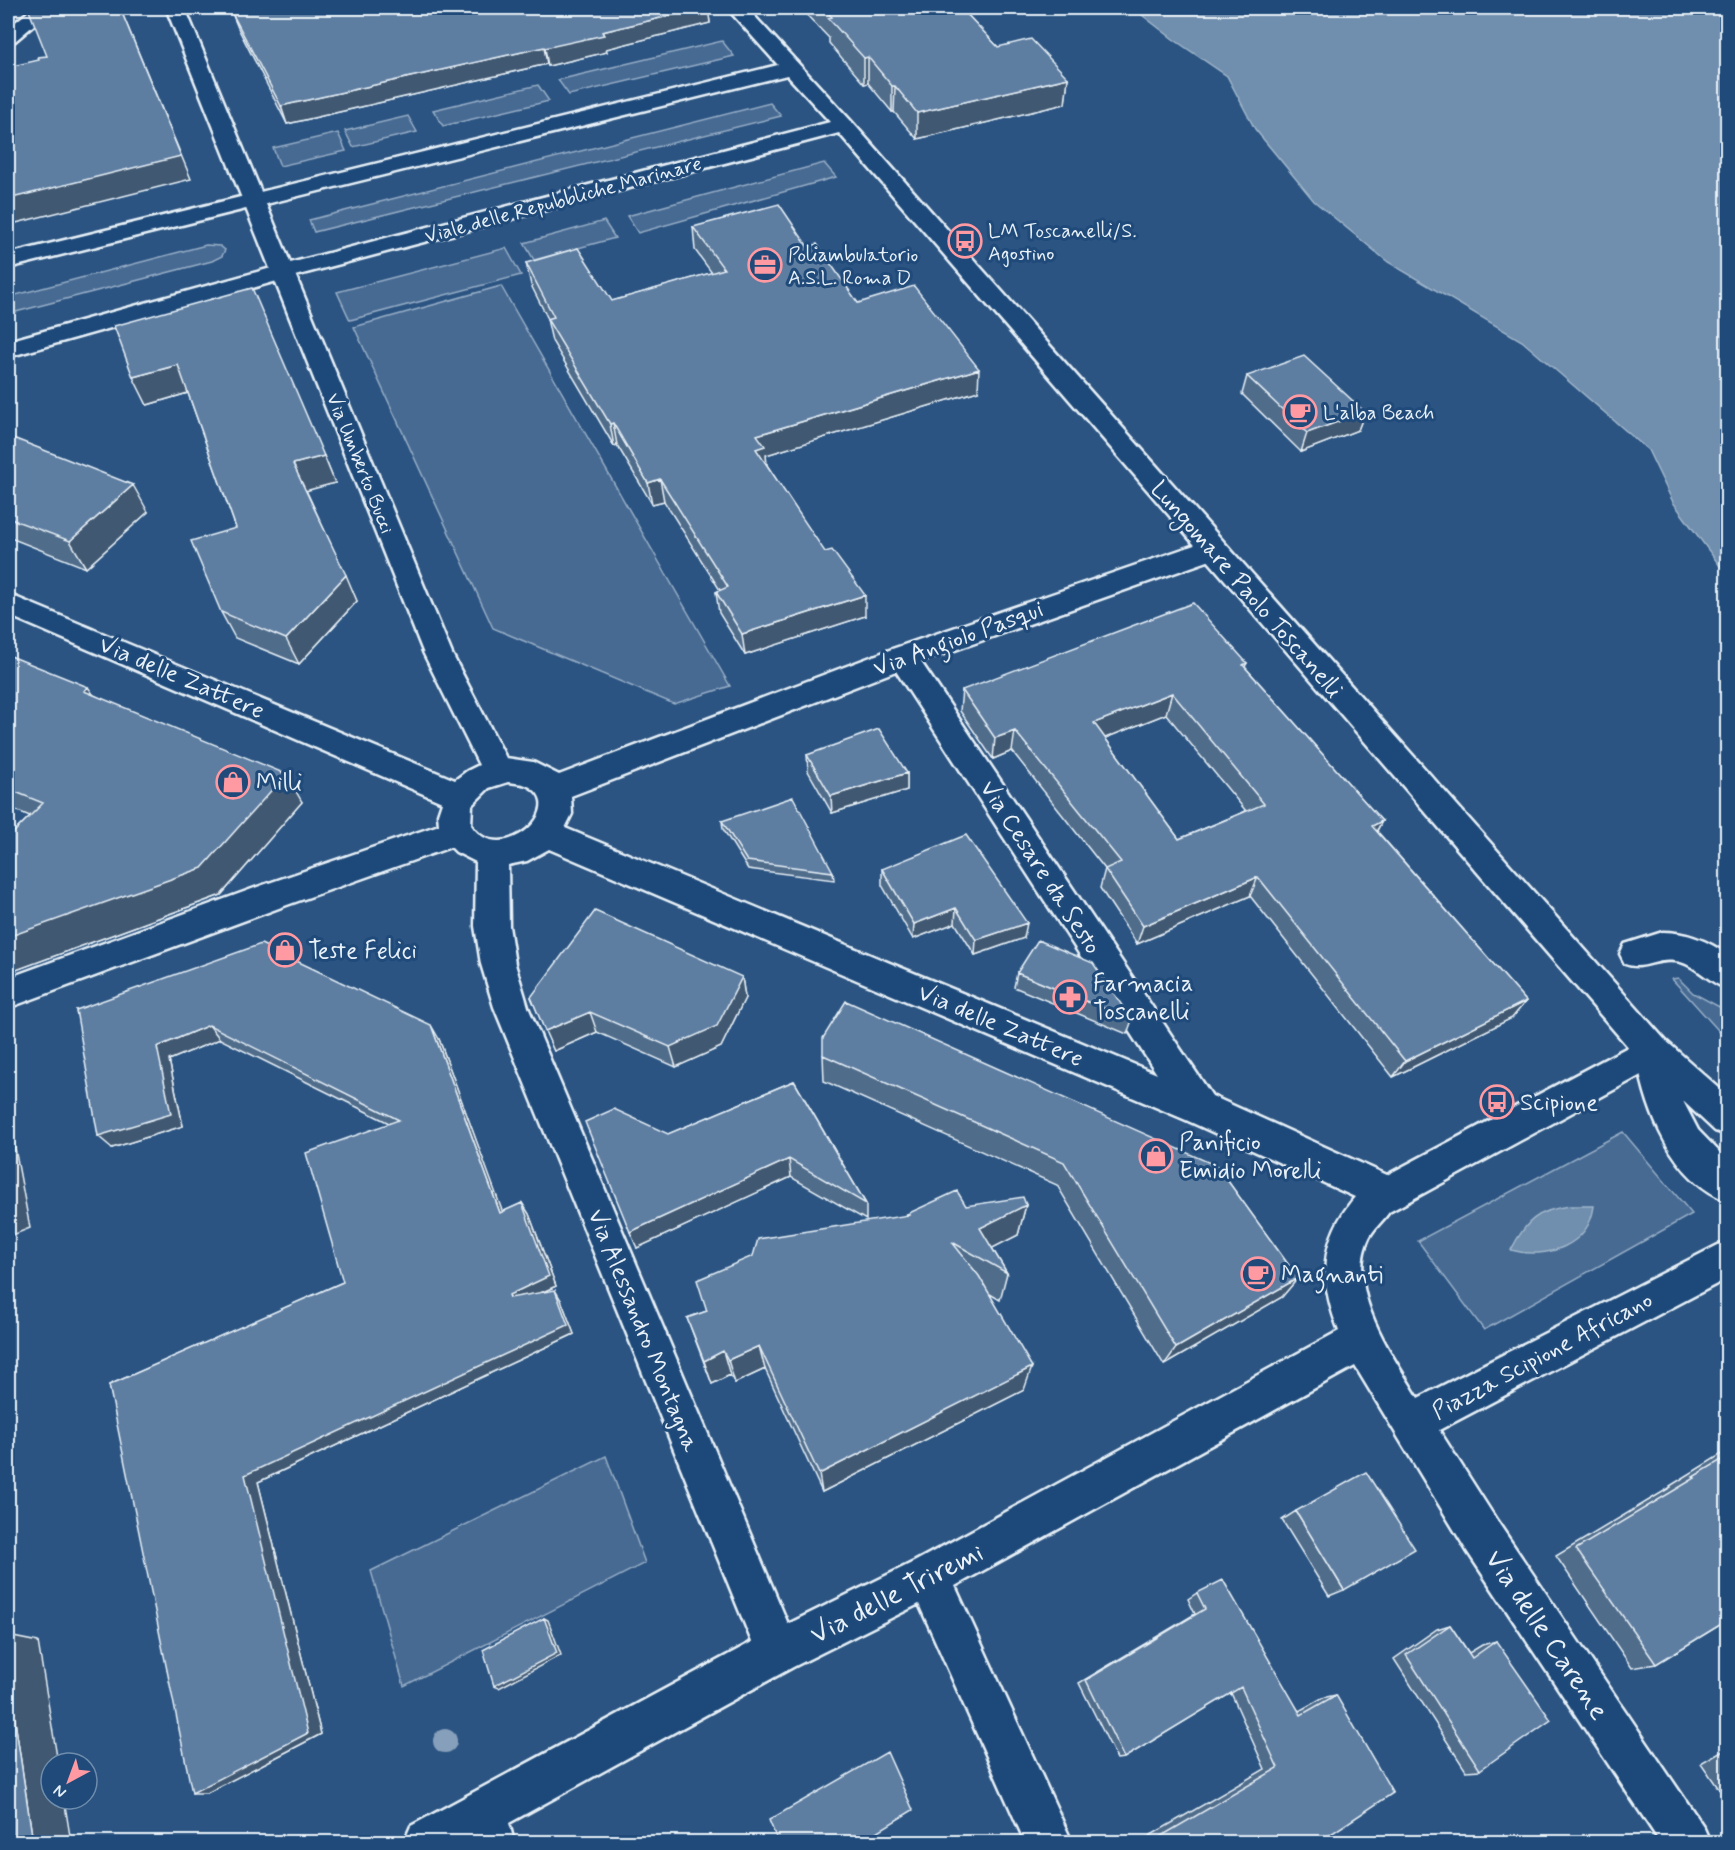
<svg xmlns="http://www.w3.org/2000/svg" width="1735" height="1850" font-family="Mynerve,sans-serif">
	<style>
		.green { fill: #476b93; stroke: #98aec6; stroke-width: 1.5 }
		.water { fill: #708ead; stroke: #a0b6cb; stroke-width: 1.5 }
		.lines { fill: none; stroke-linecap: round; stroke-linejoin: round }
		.street-casing { stroke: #e8f1f8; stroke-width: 5 }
		.secondary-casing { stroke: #e8f1f8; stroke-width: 5 }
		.street { fill: #1f4a7a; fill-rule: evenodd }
		.secondary { fill: #1f4a7a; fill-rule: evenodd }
		.tree { fill: #869fbb }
		.wall { fill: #506c8a; stroke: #e8f1f8; stroke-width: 1.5; fill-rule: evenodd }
		.shaded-wall { fill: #415871; stroke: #e8f1f8; stroke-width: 1.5 }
		.building { fill: #5d7da1; stroke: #e8f1f8; stroke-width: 1.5; fill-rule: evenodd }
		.labels { text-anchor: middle; stroke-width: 6; stroke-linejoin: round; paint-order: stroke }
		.far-street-label { font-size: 20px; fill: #e8f1f8; stroke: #1f4a7a }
		.far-poi-label { font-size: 20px; fill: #e8f1f8; stroke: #1f4a7a; text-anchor: start }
		.street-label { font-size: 24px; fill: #e8f1f8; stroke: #1f4a7a }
		.poi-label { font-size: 24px; fill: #e8f1f8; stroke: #1f4a7a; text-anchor: start }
		.near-street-label { font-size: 28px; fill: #e8f1f8; stroke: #1f4a7a }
	</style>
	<rect width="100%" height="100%" fill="#2b5482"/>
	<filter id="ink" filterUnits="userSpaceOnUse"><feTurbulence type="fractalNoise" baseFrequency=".0167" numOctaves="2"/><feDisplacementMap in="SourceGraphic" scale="12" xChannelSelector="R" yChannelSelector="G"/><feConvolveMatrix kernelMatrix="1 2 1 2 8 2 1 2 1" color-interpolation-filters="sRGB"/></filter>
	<g filter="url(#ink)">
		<!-- green -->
		<path class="green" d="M 722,41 L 734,56 L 569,95 L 558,80 Z
			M 538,85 L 549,101 L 443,126 L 433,110 Z
			M 770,103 L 781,116 L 314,232 L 309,220 Z
			M 408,116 L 417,132 L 353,147 L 345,131 Z
			M 338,133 L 346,151 L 280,166 L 273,148 Z
			M 824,163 L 836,177 L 638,233 L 627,216 Z
			M 604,221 L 615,238 L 534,260 L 524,243 Z
			M 206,245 L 220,246 L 225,250 L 222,256 L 212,261 L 8,314 L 8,297 Z
			M 506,248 L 521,275 L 350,320 L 337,292 Z
			M 501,286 L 730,686 L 674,704 L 493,628 L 354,327 Z
			M 1678,978 L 1693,993 L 1727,1011 L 1727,1040 L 1672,979 Z
			M 1623,1132 L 1692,1214 L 1484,1330 L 1418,1241 Z
			M 606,1456 L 645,1563 L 404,1686 L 371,1571 Z"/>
		<!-- water -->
		<path class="water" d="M 1133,8 L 1727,8 L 1727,570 L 1720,566 L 1673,502 L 1648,450 L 1522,341 L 1388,262 L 1314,201 L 1255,129 L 1227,76 L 1173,39 Z
			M 1570,1206 L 1594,1206 C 1589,1246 1546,1260 1511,1250 C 1526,1221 1537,1210 1570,1206 Z"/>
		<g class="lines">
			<!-- street casing -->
			<g class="street-casing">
				<path id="street" d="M 33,8 L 54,8 L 15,41 L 8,43 L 8,28 Z
					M 166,8 L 185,8 L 452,654 L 506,758 L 533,762 L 559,775 L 892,649 L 1212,539 L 1222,542 L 1226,549 L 1222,556 L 921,662 L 1212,1096 L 1387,1175 L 1641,1040 L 1653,1035 L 1665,1040 L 1670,1051 L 1665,1062 L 1389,1212 C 1383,1221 1373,1229 1369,1238 C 1344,1290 1393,1356 1418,1398 L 1728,1240 L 1728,1278 L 1439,1430 L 1497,1521 L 1703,1826 L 1710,1842 L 1660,1842 L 1467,1551 L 1355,1366 L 955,1586 L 1072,1842 L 1025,1842 L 919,1604 L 793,1667 L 509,1823 L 514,1842 L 404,1842 L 411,1826 L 752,1642 L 494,1007 L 481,964 L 475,926 L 476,862 L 456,852 L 451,847 L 287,905 L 8,1008 L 8,978 L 263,885 L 439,825 L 438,814 L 442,802 L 8,615 L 8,594 L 455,780 L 467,771 L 479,765 L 424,654 ZM 896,671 L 1157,1074 L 565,828 L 572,814 L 571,796 ZM 508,782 C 514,783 521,783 526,785 C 573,805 500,871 471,825 L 472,805 L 489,788 ZM 549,849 L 1186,1120 L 1355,1197 C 1319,1240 1319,1281 1339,1331 L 914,1562 L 788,1624 L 528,1007 L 515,964 L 509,926 L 508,865 L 527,861 Z
					M 1663,932 C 1687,932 1708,941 1728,955 L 1728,989 C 1709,983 1695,963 1675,961 C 1655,958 1644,971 1625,964 L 1620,954 L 1625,944 Z"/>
			</g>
			<!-- secondary casing -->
			<g class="secondary-casing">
				<path id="secondary" d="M 727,8 L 747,8 L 851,121 L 1665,1040 L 1728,1096 L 1728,1135 L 1715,1131 L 1683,1101 L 1698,1130 L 1728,1161 L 1728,1201 C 1672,1180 1646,1111 1637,1057 L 839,133 L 291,277 L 8,357 L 8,341 L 275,267 L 830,122 L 787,75 L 8,268 L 8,254 L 778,65 Z"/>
			</g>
			<!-- street -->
			<use href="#street" class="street"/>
			<!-- secondary -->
			<use href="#secondary" class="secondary"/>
		</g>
		<!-- trees -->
		<circle class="tree" cx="445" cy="1741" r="12"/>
		<!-- wall -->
		<path class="wall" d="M 231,8 L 708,8 L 710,23 L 606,49 L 607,52 L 548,66 L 547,64 L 287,124 L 238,28 L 231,11 L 233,11 Z
			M 800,8 L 961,8 L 998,47 L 1068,78 L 1065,104 L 917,139 L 894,112 L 892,112 L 868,83 L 864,84 L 829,43 L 829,38 Z
			M 693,227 L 808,247 L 858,303 L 978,391 L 766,455 L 767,465 L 865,616 L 745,655 L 719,613 L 716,592 L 720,590 L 664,501 L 652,504 L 617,445 L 614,446 L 552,341 L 547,319 L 548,319 L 531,285 L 526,263 L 612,301 L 712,273 L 695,250 Z
			M 114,326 L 324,456 L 335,483 L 306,490 L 357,601 L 299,664 L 235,638 L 221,612 L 236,528 L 188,393 L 147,405 Z
			M 1247,376 L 1365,412 L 1358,430 L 1301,452 L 1242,394 Z
			M 8,436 L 148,512 L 86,568 L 8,537 Z
			M 8,655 L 94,695 L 302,802 L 221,895 L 8,973 L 8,838 L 30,816 L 8,807 Z
			M 1247,663 L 1245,667 L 1382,821 L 1377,831 L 1526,1001 L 1512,1018 L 1393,1077 L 1250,896 L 1137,944 L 1100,888 L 1105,869 L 1012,751 L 993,759 L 960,711 L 962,690 ZM 1166,714 L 1246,811 L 1179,839 L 1105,738 Z
			M 807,755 L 907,773 L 907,790 L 832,813 L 808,771 Z
			M 722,821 L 833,872 L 834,880 L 748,869 L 723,829 Z
			M 882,869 L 1024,938 L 975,955 L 955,923 L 913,939 L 882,885 Z
			M 1017,973 L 1132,1020 L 1127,1034 L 1014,987 Z
			M 742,977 L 745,998 L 721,1047 L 676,1067 L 597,1032 L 554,1051 L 531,997 Z
			M 76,1010 L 439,1039 L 502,1212 L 522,1203 L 529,1214 L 556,1286 L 542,1292 L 561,1300 L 574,1334 L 258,1482 L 321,1734 L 207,1793 L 109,1385 L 343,1282 L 389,1123 L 220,1039 L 169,1060 L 183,1126 L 112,1148 Z
			M 823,1055 L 1217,1166 L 1298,1278 L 1282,1297 L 1164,1365 L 1057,1185 L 824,1081 Z
			M 794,1081 L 866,1204 L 866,1220 L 791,1177 L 637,1248 L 668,1134 Z
			M 1026,1205 L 1018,1235 L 992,1248 L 1007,1273 L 1000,1300 L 990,1294 L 1024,1390 L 822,1492 L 765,1369 L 735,1383 L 730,1375 L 712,1384 L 687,1318 L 707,1311 L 907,1216 L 907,1214 L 966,1206 Z
			M 1728,1450 L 1728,1620 L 1656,1664 L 1632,1668 L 1556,1556 L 1671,1487 L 1670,1486 Z
			M 1296,1511 L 1344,1590 L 1329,1596 L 1282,1520 Z
			M 1197,1593 L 1299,1711 L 1322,1698 L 1336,1695 L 1319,1842 L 1139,1842 L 1265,1769 L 1231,1693 L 1124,1758 L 1117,1759 L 1079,1683 L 1195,1614 L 1188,1599 Z
			M 1450,1625 L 1469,1653 L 1482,1645 L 1496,1641 L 1480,1770 L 1466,1771 L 1394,1659 L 1437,1629 Z
			M 1728,1747 L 1728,1802 L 1701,1763 Z"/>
		<!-- shaded-wall -->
		<path class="shaded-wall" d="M 120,8 L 191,179 L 8,225 L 8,199 Z
			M 702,8 L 708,8 L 710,23 L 606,49 L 607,52 L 548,66 L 545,48 L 602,32 Z
			M 544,47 L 547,64 L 287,124 L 281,106 Z
			M 868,57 L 868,83 L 864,84 L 864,58 Z
			M 1068,78 L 1065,104 L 917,139 L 917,113 Z
			M 892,86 L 895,86 L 894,112 L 892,112 Z
			M 178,365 L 191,392 L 147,405 L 133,377 Z
			M 979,369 L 978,391 L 766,455 L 767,468 L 756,449 L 757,435 Z
			M 1365,412 L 1358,430 L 1301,452 L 1307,433 Z
			M 613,423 L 617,445 L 614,446 L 610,424 Z
			M 324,456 L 335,483 L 305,491 L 293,464 Z
			M 660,479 L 664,501 L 652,504 L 648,483 Z
			M 133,485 L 148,512 L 86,568 L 70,541 Z
			M 346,575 L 357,601 L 299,664 L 286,639 Z
			M 865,595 L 865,616 L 745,655 L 742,634 Z
			M 88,687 L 109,717 L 84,691 Z
			M 1172,693 L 1166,714 L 1090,744 L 1094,723 Z
			M 1015,731 L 1012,751 L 993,759 L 995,738 Z
			M 907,773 L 907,790 L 832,813 L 831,796 Z
			M 286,774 L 302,802 L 221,895 L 8,973 L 8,937 Z
			M 1382,821 L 1371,841 L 1372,826 Z
			M 1258,877 L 1250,896 L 1137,944 L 1143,926 Z
			M 956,908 L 955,923 L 913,939 L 914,924 Z
			M 1027,923 L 1024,938 L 975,955 L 976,940 Z
			M 742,977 L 745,998 L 721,1047 L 676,1067 L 670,1047 Z
			M 1526,1001 L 1512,1018 L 1393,1077 L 1405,1061 Z
			M 590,1012 L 597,1032 L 554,1051 L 545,1031 Z
			M 209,1025 L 220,1039 L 169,1060 L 183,1126 L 112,1148 L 98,1136 L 157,1047 Z
			M 431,1025 L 439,1039 L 507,1224 L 500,1213 Z
			M 8,1111 L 30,1228 L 8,1237 Z
			M 789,1159 L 791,1177 L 637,1248 L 630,1232 Z
			M 522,1203 L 529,1214 L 556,1286 L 516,1304 L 510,1298 L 509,1295 Z
			M 1026,1205 L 1018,1235 L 977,1256 L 980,1228 Z
			M 1298,1278 L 1282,1297 L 1164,1365 L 1176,1348 Z
			M 555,1290 L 561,1300 L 574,1334 L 258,1482 L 321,1734 L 207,1793 L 192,1793 L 245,1475 Z
			M 759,1346 L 765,1369 L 735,1383 L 728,1360 Z
			M 723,1351 L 730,1375 L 712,1384 L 704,1361 Z
			M 1032,1367 L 1024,1390 L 822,1492 L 819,1474 Z
			M 544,1618 L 548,1620 L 561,1655 L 499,1688 L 494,1686 Z
			M 8,1636 L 38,1642 L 58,1763 L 51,1763 L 51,1799 L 64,1799 L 71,1842 L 33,1842 L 8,1674 Z"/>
		<!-- building -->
		<path class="building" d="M 28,8 L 120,8 L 181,156 L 8,199 L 8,67 L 39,60 L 38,57 L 47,56 Z
			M 235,8 L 702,8 L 602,32 L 604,35 L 545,48 L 544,47 L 281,106 L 231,11 L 236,10 Z
			M 823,8 L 961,8 L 998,47 L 1031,39 L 1068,78 L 917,113 L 895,86 L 892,86 L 868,57 L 864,58 L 828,18 L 832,17 Z
			M 779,204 L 808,247 L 817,244 L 858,303 L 914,286 L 979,369 L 757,435 L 765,446 L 756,449 L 825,552 L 832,550 L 865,595 L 742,634 L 716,592 L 728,587 L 660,479 L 648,483 L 613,423 L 610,424 L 547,319 L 554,317 L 526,263 L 578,248 L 612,301 L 724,269 L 693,227 Z
			M 252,288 L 324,456 L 293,464 L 346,575 L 286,639 L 221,612 L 191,541 L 236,528 L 178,365 L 133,377 L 114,326 Z
			M 1304,356 L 1365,412 L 1307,433 L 1247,376 Z
			M 8,436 L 133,485 L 70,541 L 8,518 Z
			M 1193,603 L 1247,663 L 1243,665 L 1382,821 L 1372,826 L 1526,1001 L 1405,1061 L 1258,877 L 1143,926 L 1105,869 L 1121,862 L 1015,731 L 995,738 L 962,690 ZM 1172,693 L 1264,804 L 1179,839 L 1094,723 Z
			M 8,655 L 88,687 L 84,691 L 286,774 L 202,868 L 8,937 L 8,838 L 43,803 L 8,789 Z
			M 879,729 L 907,773 L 831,796 L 807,755 Z
			M 793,797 L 833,872 L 747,861 L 722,821 Z
			M 966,835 L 1027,923 L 976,940 L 956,908 L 914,924 L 882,869 Z
			M 595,911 L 742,977 L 717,1026 L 670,1047 L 590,1012 L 545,1031 L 531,997 Z
			M 1038,940 L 1093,963 L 1132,1020 L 1017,973 Z
			M 261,944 L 431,1025 L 500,1213 L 522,1203 L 549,1276 L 509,1295 L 510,1298 L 555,1290 L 568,1325 L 245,1475 L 308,1733 L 192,1793 L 109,1385 L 343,1282 L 306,1153 L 399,1120 L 209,1025 L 157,1047 L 171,1114 L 98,1136 L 76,1010 Z
			M 846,1001 L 1217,1166 L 1298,1278 L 1176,1348 L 1064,1162 L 823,1055 L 823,1038 Z
			M 794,1081 L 866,1204 L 789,1159 L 630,1232 L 585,1122 L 614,1109 L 668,1134 Z
			M 957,1191 L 966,1206 L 1023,1197 L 1026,1205 L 980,1228 L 1007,1273 L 952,1242 L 979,1276 L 1032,1367 L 819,1474 L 759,1346 L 728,1360 L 723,1351 L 704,1361 L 687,1318 L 707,1311 L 697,1280 L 753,1256 L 758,1239 L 909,1215 L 907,1214 Z
			M 1728,1456 L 1728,1620 L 1656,1664 L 1576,1549 L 1695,1478 L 1693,1477 Z
			M 1366,1472 L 1415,1549 L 1344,1590 L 1296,1511 Z
			M 1223,1580 L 1301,1715 L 1336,1695 L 1393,1793 L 1319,1842 L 1151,1842 L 1278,1768 L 1241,1687 L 1124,1758 L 1086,1680 L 1205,1609 L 1197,1593 Z
			M 544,1618 L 557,1653 L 494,1686 L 483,1650 Z
			M 1450,1625 L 1472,1658 L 1496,1641 L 1551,1720 L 1480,1770 L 1406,1655 Z
			M 8,1674 L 33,1842 L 8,1842 Z
			M 887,1752 L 913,1810 L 867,1838 L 868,1842 L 778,1842 L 769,1820 Z"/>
	</g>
	<!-- icons -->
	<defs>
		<g id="bus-ring" transform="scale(1.725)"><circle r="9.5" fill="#1f4a7a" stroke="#ff9aa2" stroke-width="1.5"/><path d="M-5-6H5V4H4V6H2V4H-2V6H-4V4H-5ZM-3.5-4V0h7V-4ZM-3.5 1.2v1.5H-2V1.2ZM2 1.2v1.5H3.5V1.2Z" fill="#ff9aa2"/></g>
		<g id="office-ring" transform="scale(1.725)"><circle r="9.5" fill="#1f4a7a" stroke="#ff9aa2" stroke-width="1.5"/><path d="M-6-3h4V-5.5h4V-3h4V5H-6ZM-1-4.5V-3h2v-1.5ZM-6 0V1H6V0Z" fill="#ff9aa2"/></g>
		<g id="cafe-ring" transform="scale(1.725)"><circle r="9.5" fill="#1f4a7a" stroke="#ff9aa2" stroke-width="1.5"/><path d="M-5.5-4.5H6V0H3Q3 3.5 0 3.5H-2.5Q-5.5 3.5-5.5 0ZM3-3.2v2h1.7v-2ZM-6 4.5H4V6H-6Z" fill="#ff9aa2"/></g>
		<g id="shop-ring" transform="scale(1.725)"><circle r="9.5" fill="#1f4a7a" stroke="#ff9aa2" stroke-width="1.5"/><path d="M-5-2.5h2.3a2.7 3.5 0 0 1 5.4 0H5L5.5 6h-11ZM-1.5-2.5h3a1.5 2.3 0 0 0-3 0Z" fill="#ff9aa2"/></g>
		<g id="pharmacy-ring" transform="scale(1.725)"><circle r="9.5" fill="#1f4a7a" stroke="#ff9aa2" stroke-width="1.5"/><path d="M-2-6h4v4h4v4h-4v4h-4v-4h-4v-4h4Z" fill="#ff9aa2"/></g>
	</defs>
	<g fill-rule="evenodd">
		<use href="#bus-ring" x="965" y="241"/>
		<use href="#office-ring" x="765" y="265"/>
		<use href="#cafe-ring" x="1300" y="412"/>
		<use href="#shop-ring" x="233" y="782"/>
		<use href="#shop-ring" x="285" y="950"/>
		<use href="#pharmacy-ring" x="1070" y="997"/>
		<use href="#bus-ring" x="1497" y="1102"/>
		<use href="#shop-ring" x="1156" y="1156"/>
		<use href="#cafe-ring" x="1258" y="1274"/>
	</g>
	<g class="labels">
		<!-- far-street labels -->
		<g class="far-street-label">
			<text transform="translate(563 199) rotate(-15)" y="7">Viale delle Repubbliche Marinare</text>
			<text transform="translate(361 463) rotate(68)" y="7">Via Umberto Bucci</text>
		</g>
		<!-- far-poi labels -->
		<g class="far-poi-label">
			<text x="988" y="237">LM Toscanelli/S.<tspan x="988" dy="23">Agostino</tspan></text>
			<text x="788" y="261">Poliambulatorio<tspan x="788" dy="23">A.S.L. Roma D</tspan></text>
			<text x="1323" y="419">L'alba Beach</text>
		</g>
		<!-- street labels -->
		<g class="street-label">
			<text transform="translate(1247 589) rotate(49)" y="8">Lungomare Paolo Toscanelli</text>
			<text transform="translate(958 638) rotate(-20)" y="8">Via Angiolo Pasqui</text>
			<text transform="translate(182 677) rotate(23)" y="8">Via delle Zattere</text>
			<text transform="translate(1041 867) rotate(57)" y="8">Via Cesare da Sesto</text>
			<text transform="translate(1001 1025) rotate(23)" y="8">Via delle Zattere</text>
			<text transform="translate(644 1330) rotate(68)" y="8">Via Alessandro Montagna</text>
			<text transform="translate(1542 1355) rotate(-28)" y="8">Piazza Scipione Africano</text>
		</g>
		<!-- poi labels -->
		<g class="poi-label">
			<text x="256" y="790">Milli</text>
			<text x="308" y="958">Teste Felici</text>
			<text x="1093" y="991">Farmacia<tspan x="1093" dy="28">Toscanelli</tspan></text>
			<text x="1520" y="1110">Scipione</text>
			<text x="1179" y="1150">Panificio<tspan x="1179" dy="28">Emidio Morelli</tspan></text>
			<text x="1281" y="1282">Magnanti</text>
		</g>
		<!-- near-street labels -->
		<g class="near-street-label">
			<text transform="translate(896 1592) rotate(-27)" y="10">Via delle Triremi</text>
			<text transform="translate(1548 1634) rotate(56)" y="10">Via delle Carene</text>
		</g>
	</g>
	<!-- margin -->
	<rect width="1735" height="1850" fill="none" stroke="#1f4a7a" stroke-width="30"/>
	<rect x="15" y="15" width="1705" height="1820" fill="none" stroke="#e8f1f8" stroke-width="2" filter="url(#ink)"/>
	<!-- north arrow -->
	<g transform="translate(69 1781) rotate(221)"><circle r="28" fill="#1f4a7a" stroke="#6f8dac" stroke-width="1.5"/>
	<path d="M0-4.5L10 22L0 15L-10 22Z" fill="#ff9aa2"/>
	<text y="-9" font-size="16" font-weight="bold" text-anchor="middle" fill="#e8f1f8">N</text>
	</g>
</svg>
